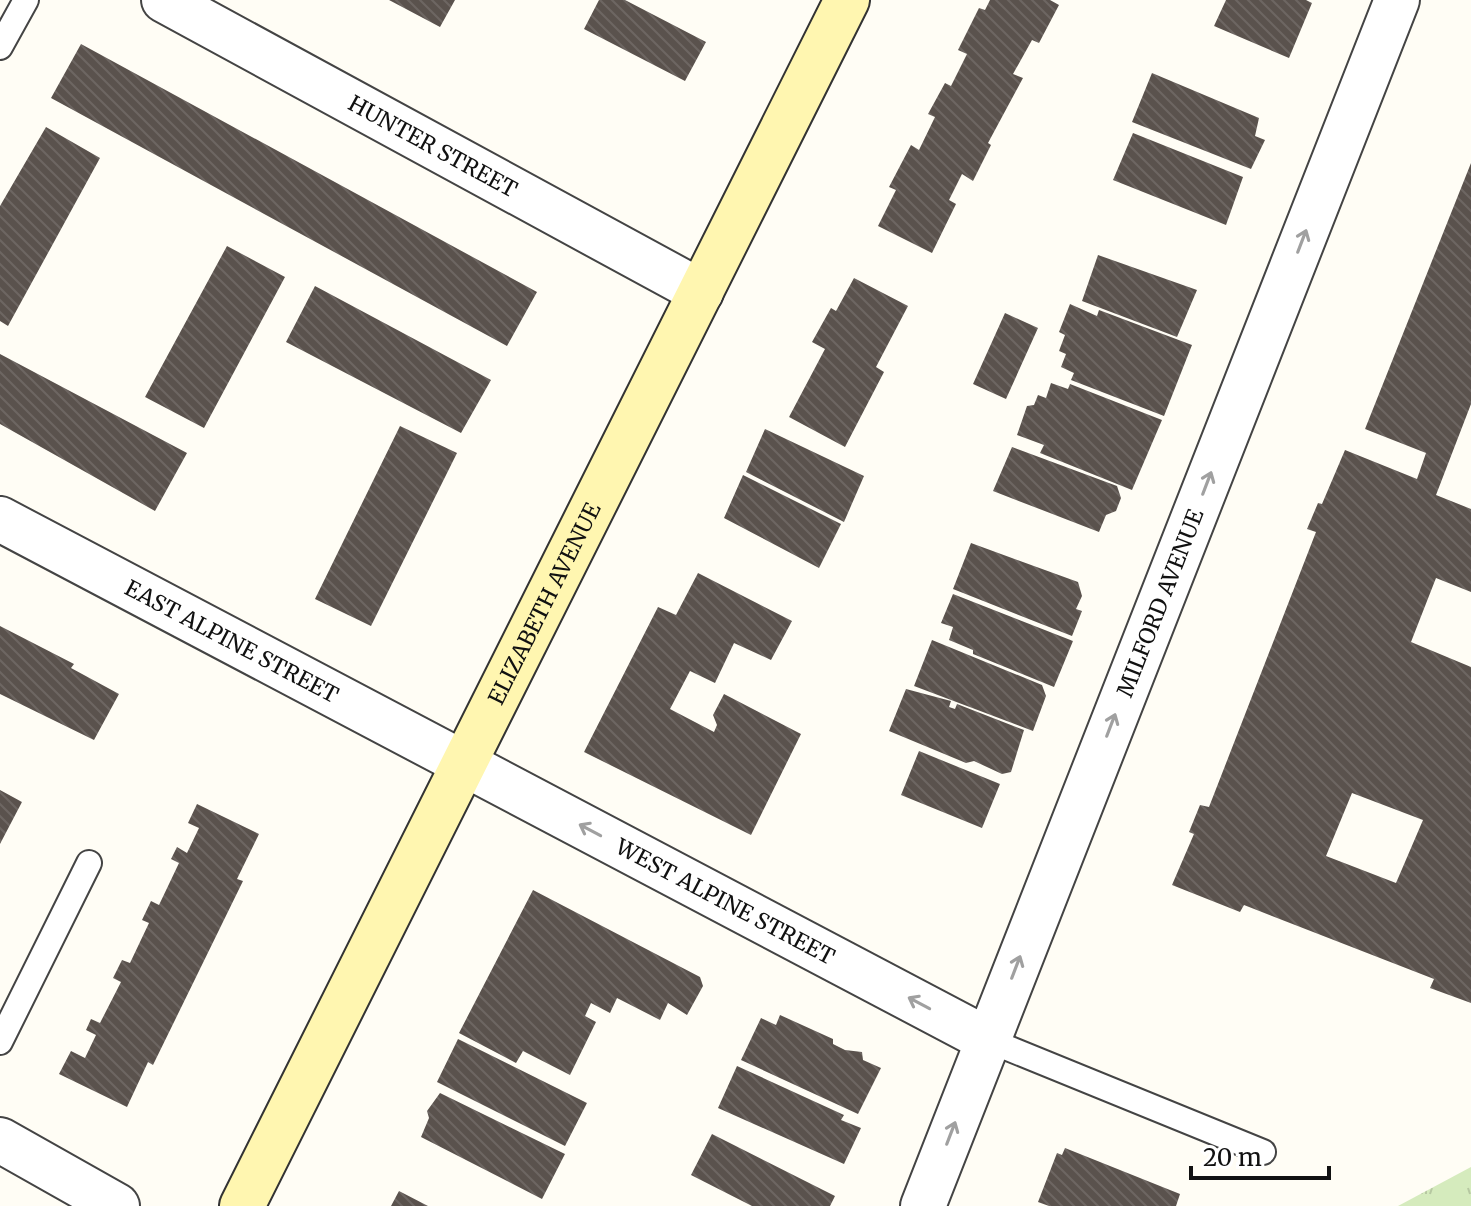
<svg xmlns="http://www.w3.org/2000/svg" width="1471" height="1206" font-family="Merriweather,serif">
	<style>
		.grass { fill: url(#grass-tufts) }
		.building { fill: url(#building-back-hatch); fill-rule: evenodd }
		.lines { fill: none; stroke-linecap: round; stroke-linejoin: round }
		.service-casing { stroke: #444; stroke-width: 28 }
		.minor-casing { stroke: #444; stroke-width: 48 }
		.secondary-casing { stroke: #333; stroke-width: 48 }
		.service { stroke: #fff; stroke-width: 24 }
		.minor { stroke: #fff; stroke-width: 44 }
		.secondary { stroke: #fff6b0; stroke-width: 44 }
		.oneway { stroke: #a0a0a0 }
		.labels { text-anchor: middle; stroke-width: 8; stroke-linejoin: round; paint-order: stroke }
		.street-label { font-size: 22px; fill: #111; stroke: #fff }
	</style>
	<defs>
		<pattern id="grass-tufts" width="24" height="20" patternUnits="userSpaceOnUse" patternTransform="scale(2)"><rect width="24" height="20" fill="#d5ebbd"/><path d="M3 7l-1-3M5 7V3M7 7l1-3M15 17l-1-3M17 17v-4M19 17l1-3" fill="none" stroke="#b6c8a1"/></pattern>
		<pattern id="building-back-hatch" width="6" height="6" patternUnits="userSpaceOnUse" patternTransform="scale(2)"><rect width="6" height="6" fill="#5a524d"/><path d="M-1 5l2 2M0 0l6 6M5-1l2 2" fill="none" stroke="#6d6662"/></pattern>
	</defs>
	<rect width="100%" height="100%" fill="#fffdf5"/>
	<!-- grass -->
	<path class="grass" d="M 1471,1167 L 1471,1206 L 1398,1206 Z"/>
	<!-- building -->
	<path class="building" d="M 389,0 L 455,0 L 440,27 Z
		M 599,0 L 625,0 L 706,42 L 685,81 L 584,29 Z
		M 990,0 L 1050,0 L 1059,5 L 1039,43 L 1032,40 L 1013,74 L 1023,78 L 988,143 L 991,145 L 973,181 L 962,174 L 949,200 L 956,204 L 932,253 L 878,226 L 896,190 L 889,187 L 911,145 L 919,150 L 935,117 L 928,114 L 945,83 L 951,86 L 967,54 L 958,50 L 979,8 L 985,10 Z
		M 1226,0 L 1306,0 L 1312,3 L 1289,58 L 1214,26 Z
		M 81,44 L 537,292 L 507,346 L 51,98 Z
		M 1152,73 L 1259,118 L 1255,136 L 1265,140 L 1251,169 L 1132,122 Z
		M 46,127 L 100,158 L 8,326 L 0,321 L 0,206 Z
		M 1133,133 L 1243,177 L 1226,225 L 1113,180 Z
		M 1471,163 L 1471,404 L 1436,495 L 1471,509 L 1471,592 L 1436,578 L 1411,642 L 1471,667 L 1471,1003 L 1430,988 L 1434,979 L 1244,905 L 1240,912 L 1172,885 L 1194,834 L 1189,832 L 1200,805 L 1209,807 L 1316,532 L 1307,529 L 1318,503 L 1322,504 L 1345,450 L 1417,479 L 1426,453 L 1365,429 ZM 1352,793 L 1423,820 L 1396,883 L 1326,856 Z
		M 227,246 L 285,277 L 204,428 L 145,397 Z
		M 1098,255 L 1197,290 L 1177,337 L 1082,301 Z
		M 854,278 L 908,306 L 876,367 L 884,372 L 845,447 L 789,417 L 825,349 L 812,342 L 831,308 L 836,311 Z
		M 315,286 L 491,380 L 461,433 L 286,342 Z
		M 1070,304 L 1097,316 L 1099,310 L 1192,345 L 1164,416 L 1071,380 L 1074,373 L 1061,367 L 1066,354 L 1059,351 L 1065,335 L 1059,332 Z
		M 1005,313 L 1038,328 L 1006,399 L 973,384 Z
		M 0,354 L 187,453 L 155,511 L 0,424 Z
		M 1051,383 L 1068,389 L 1070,384 L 1162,420 L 1132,490 L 1040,453 L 1044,445 L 1017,435 L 1027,406 L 1034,405 L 1038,395 L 1046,398 Z
		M 400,426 L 457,453 L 371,626 L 315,599 Z
		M 765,429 L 864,476 L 844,522 L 746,472 Z
		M 1012,447 L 1117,486 L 1121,498 L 1116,511 L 1106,515 L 1099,532 L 993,491 Z
		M 743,475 L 841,524 L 819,568 L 724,518 Z
		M 971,543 L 1078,582 L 1082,596 L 1076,609 L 1082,611 L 1072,636 L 953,589 Z
		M 698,573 L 792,621 L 771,660 L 734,643 L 715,683 L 690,671 L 670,709 L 714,732 L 717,725 L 713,715 L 724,694 L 801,734 L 751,835 L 584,752 L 658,607 L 676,615 Z
		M 953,594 L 1073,641 L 1054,687 L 973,654 L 973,650 L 949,640 L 953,627 L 941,623 Z
		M 0,626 L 74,664 L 71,668 L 119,694 L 94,740 L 0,694 Z
		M 932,640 L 1042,685 L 1046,696 L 1033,731 L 914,686 Z
		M 906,689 L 951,701 L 949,707 L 955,709 L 957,704 L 1024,730 L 1011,772 L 1002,774 L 974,761 L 966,763 L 889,731 Z
		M 919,751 L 1000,784 L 982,828 L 901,795 Z
		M 0,790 L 22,802 L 0,844 Z
		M 197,804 L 259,834 L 237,879 L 243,881 L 153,1065 L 148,1062 L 127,1107 L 59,1074 L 71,1051 L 85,1058 L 96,1035 L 86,1030 L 91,1019 L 100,1023 L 121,982 L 113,978 L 122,960 L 130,963 L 149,923 L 142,920 L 151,901 L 159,905 L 179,863 L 171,859 L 177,847 L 187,853 L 199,828 L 188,823 Z
		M 533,890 L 700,977 L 703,986 L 687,1015 L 668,1003 L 660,1020 L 617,998 L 610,1013 L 591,1003 L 585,1016 L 596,1022 L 570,1075 L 523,1051 L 516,1063 L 459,1033 Z
		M 780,1015 L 833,1039 L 833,1044 L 845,1050 L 862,1052 L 863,1060 L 881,1068 L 858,1114 L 741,1060 L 761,1018 L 776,1025 Z
		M 458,1039 L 587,1103 L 565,1146 L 437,1082 Z
		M 737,1066 L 844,1115 L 841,1120 L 861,1128 L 844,1164 L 718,1108 Z
		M 440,1093 L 565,1154 L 542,1199 L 421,1137 L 429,1118 L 427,1111 Z
		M 712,1134 L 835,1196 L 830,1206 L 752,1206 L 691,1175 Z
		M 1065,1148 L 1180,1194 L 1176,1206 L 1049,1206 L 1038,1202 L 1057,1153 L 1062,1155 Z
		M 399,1191 L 428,1206 L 391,1206 Z"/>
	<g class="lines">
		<!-- service casing -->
		<g class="service-casing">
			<path id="service" d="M 0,47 L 26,0
				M 988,1040 L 1263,1152
				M 0,1042 L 89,863"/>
		</g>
		<!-- minor casing -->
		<g class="minor-casing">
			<g id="minor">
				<path id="s1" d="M 164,0 L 701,292"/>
				<path id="s2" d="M 0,519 L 988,1040"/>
				<path d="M 0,1140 L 117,1206"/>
				<path id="s3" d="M 923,1206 L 1397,0"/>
			</g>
		</g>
		<!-- secondary casing -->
		<g class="secondary-casing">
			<g id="secondary">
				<path id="s4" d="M 242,1206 L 847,0"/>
			</g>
		</g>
		<!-- service -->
		<use href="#service" class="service"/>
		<!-- minor -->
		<use href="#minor" class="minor"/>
		<!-- secondary -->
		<use href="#secondary" class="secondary"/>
	</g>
	<!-- one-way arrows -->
	<defs><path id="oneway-shaft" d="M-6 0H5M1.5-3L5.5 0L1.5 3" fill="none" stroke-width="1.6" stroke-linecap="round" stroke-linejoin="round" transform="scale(2)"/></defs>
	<g class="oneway">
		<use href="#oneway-shaft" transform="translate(1302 241) rotate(-69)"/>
		<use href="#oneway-shaft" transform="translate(1207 483) rotate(-69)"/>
		<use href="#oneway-shaft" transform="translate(1111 725) rotate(-69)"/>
		<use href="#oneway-shaft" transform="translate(590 830) rotate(-152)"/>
		<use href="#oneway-shaft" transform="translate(1016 967) rotate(-69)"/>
		<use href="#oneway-shaft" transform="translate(919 1003) rotate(-152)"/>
		<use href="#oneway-shaft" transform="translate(951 1133) rotate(-69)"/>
	</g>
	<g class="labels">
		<!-- street labels -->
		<g class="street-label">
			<text dy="8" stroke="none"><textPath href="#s1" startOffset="306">HUNTER STREET</textPath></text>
			<text dy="8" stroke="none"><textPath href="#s4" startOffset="674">ELIZABETH AVENUE</textPath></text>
			<text dy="8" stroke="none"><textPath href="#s3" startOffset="648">MILFORD AVENUE</textPath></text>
			<text dy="8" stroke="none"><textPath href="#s2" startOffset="262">EAST ALPINE STREET</textPath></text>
			<text dy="8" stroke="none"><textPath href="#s2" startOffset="820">WEST ALPINE STREET</textPath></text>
		</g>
	</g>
	<!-- scale -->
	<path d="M1191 1166v12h138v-12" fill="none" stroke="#111111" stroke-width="4"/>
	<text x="1203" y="1166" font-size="24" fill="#111111" stroke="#ffffff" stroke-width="6" paint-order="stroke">20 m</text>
</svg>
